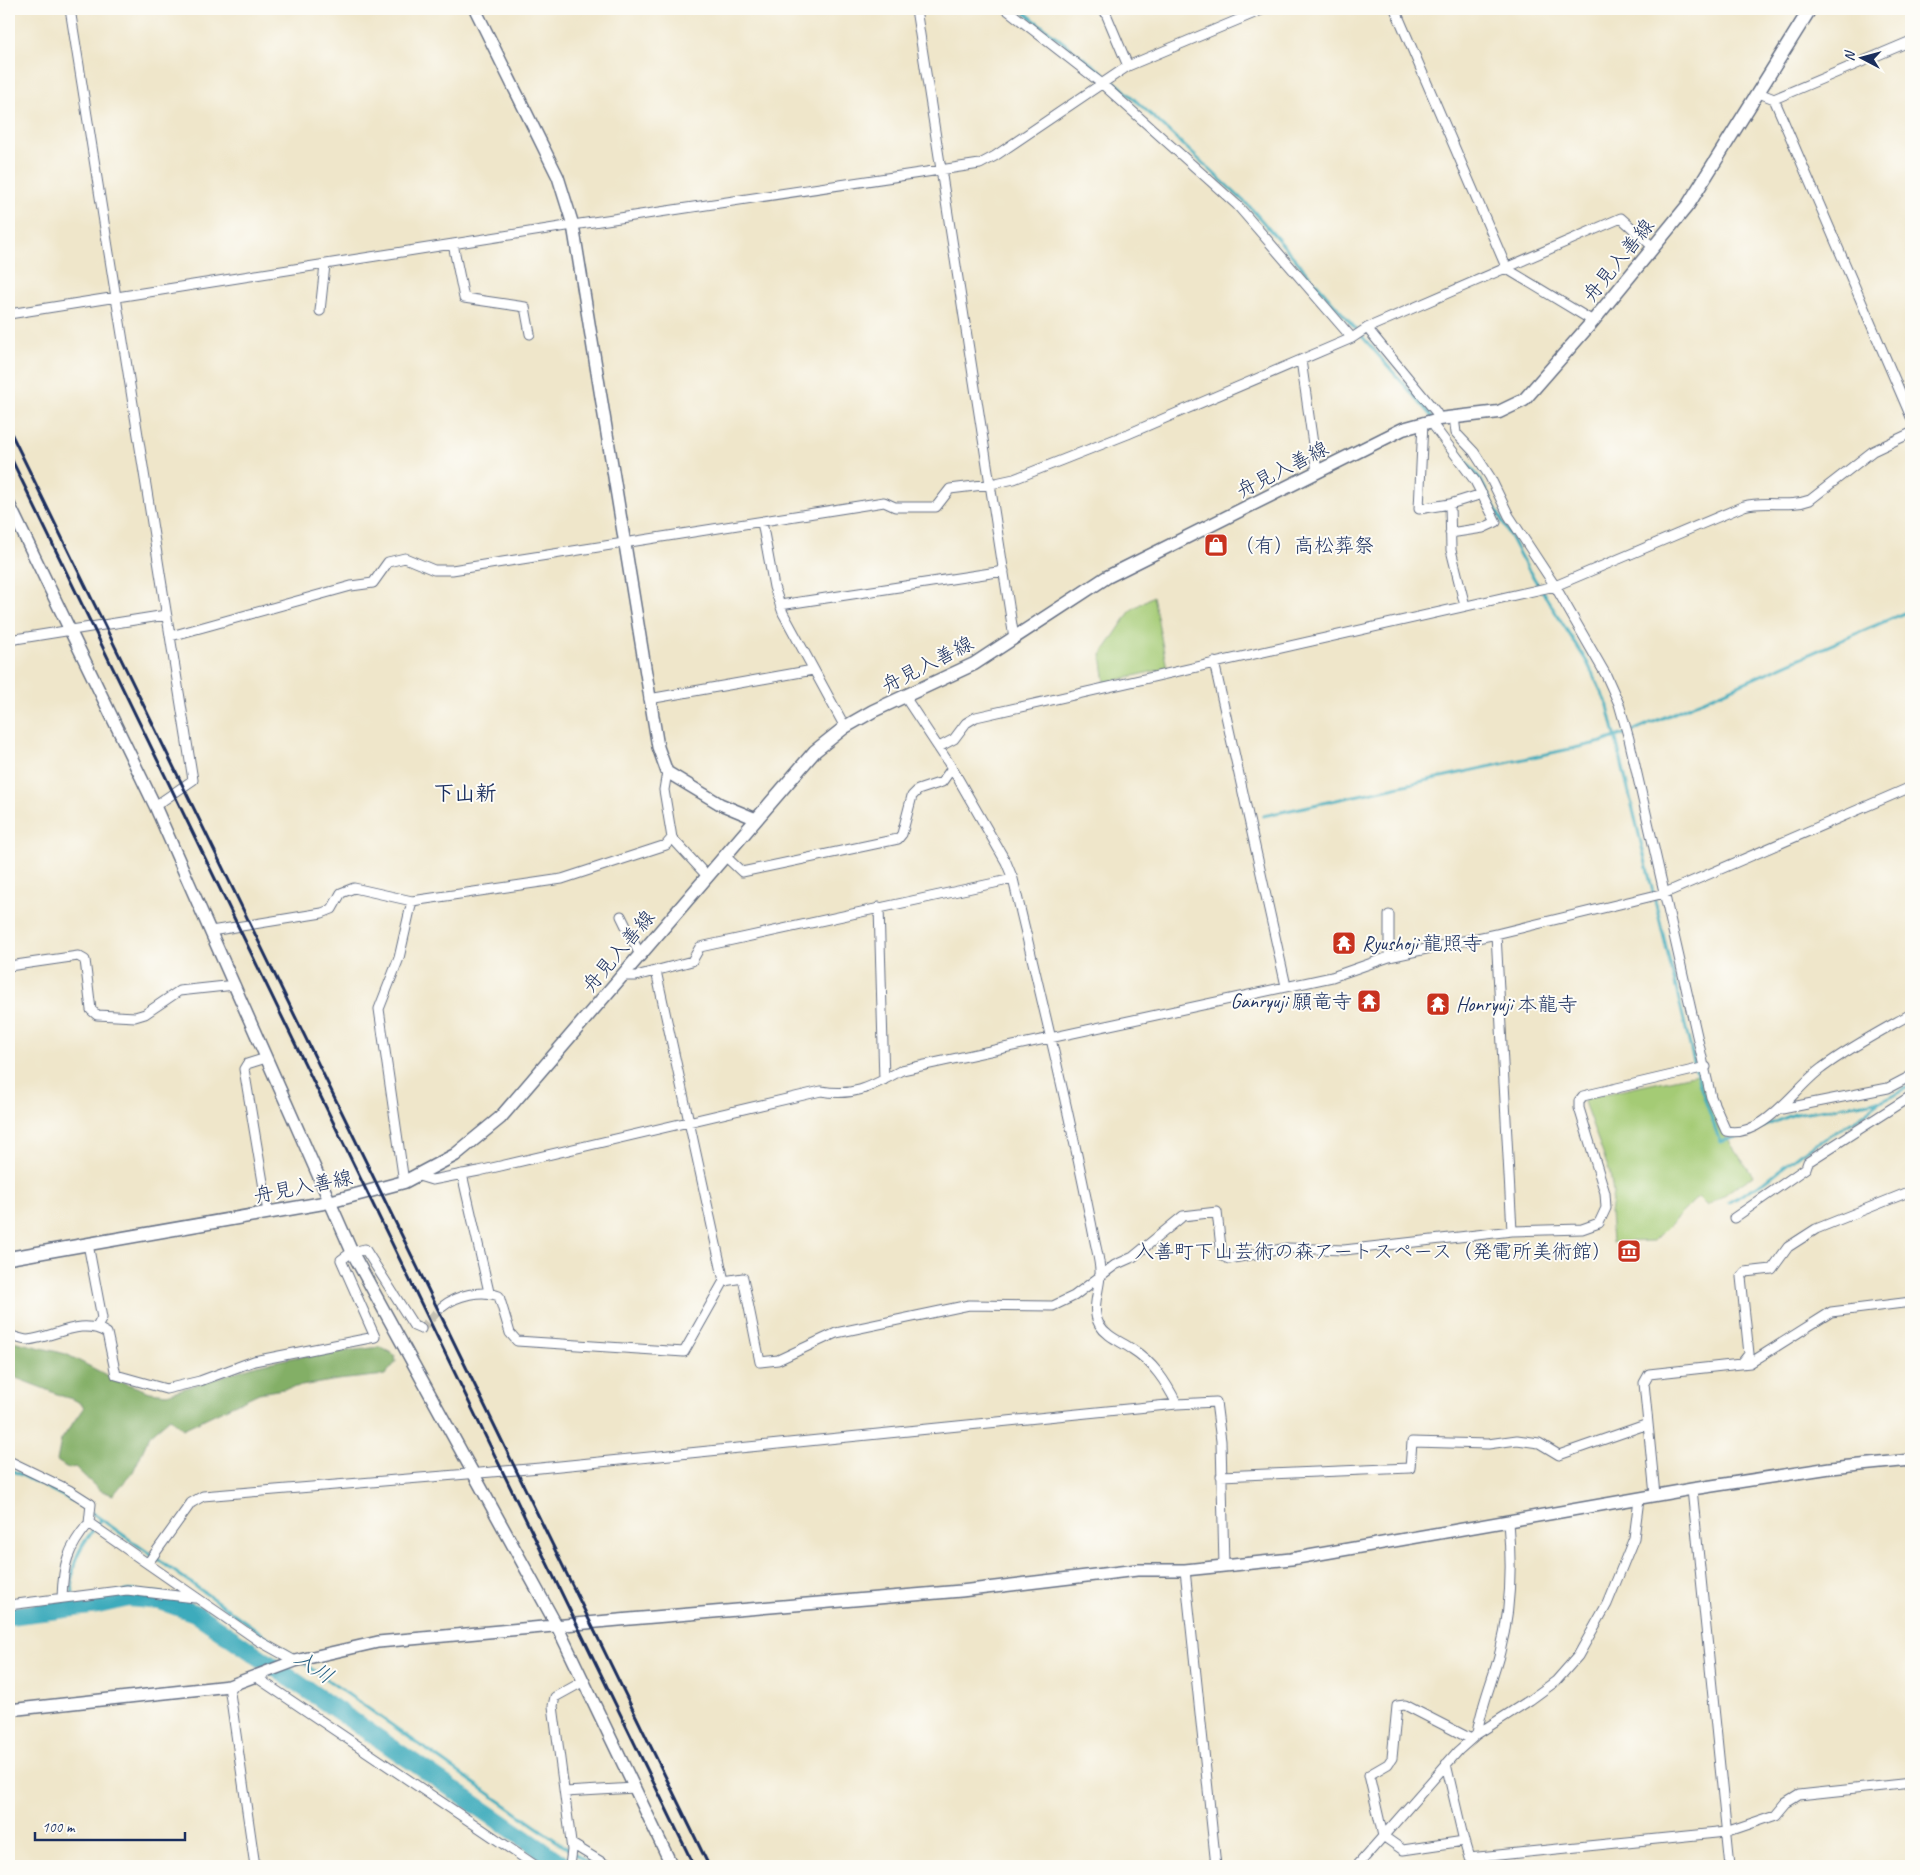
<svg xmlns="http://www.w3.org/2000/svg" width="1920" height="1875" font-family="Caveat,'Klee One',sans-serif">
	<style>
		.green { fill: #a4cb75; stroke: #607d6a }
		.forest { fill: #83af66; stroke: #4f6f62 }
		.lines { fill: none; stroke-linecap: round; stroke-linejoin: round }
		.stream { stroke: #3eabbc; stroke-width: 3 }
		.river { stroke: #3eabbc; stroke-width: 18 }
		.minor-tunnel { stroke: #c5c1b4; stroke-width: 9; stroke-dasharray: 9 4.5; stroke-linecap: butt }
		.minor-casing { stroke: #656f84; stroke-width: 11 }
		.tertiary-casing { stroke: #656f84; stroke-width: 14 }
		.secondary-casing { stroke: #656f84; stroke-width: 15 }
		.minor { stroke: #fff; stroke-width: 9 }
		.tertiary { stroke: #fff; stroke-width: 11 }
		.secondary { stroke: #fff; stroke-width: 12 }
		.rail { stroke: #1b2f5e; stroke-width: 3 }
		.labels { text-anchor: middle; stroke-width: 4; stroke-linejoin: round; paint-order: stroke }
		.street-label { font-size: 20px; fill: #1b2f5e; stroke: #fdfcf7 }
		.poi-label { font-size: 20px; fill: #1b2f5e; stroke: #fdfcf7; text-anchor: start }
		.neighbourhood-label { font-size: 21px; font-weight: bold; fill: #1b2f5e; stroke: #fdfcf7 }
		.water-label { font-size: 21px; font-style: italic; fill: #296184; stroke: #fdfcf7 }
	</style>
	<rect width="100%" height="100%" fill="#fdfcf7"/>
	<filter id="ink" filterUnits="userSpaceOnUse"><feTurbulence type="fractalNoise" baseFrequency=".02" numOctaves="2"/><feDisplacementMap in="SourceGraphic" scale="10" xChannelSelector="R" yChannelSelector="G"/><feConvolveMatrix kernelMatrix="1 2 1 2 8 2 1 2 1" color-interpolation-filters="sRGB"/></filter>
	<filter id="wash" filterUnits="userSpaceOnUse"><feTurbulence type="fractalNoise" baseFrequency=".0096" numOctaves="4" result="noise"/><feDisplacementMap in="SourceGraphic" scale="20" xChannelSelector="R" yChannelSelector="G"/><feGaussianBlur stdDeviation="1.12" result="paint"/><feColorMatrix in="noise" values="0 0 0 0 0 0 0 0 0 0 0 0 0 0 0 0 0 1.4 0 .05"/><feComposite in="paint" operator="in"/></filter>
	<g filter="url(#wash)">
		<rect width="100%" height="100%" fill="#efe6ca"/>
		<!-- green -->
		<path class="green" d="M 1153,596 L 1167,668 L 1105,683 L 1101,655 L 1131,610 Z
			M 1702,1073 L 1719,1127 L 1753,1176 L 1707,1206 L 1698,1197 L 1654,1241 L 1612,1242 L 1610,1213 L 1613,1193 L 1610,1173 L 1584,1102 L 1586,1098 Z"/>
		<!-- forest -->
		<path class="forest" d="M 9,1340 L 66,1354 L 114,1379 L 150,1392 L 167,1394 L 257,1365 L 296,1357 L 380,1347 L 395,1355 L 396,1362 L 385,1375 L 338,1380 L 259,1393 L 183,1429 L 170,1418 L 150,1435 L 133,1472 L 113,1495 L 99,1490 L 75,1467 L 69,1469 L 57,1461 L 61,1440 L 84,1407 C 73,1396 69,1400 57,1394 C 41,1387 25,1382 9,1375 Z"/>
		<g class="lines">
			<!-- stream -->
			<path class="stream" d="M 1020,9 L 1121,87 L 1250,207 L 1432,417
				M 1459,452 L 1480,479 L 1523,561 L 1587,662 L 1608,706 L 1699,1083 L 1720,1142 L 1741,1135
				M 1263,816 L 1602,742 L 1635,730 L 1911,610
				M 1757,1129 L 1795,1114 L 1883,1100 L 1911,1086
				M 1729,1202 L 1764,1182 L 1801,1153 L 1854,1121 L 1882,1100
				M 9,1469 L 81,1505 L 291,1654
				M 74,1608 C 69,1565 74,1553 101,1520
				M 302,1662 L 592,1866"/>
			<!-- river -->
			<path class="river" d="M 9,1616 L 98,1605 L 129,1598 L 160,1601 L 195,1613 L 565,1866"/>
		</g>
	</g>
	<g filter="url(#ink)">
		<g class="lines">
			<!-- minor-tunnel -->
			<path class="minor-tunnel" d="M 421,1329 L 442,1307"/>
			<!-- minor casing -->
			<g class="minor-casing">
				<path id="minor" d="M 70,9 L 193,780 L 155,806
					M 916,9 L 1014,638
					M 1006,9 L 1101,83 L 1237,205 L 1352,338
					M 1104,9 L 1128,66
					M 1395,9 L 1507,269 L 1593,321
					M 1759,93 L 1774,99 L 1911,417
					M 1774,99 L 1911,41
					M 453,244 L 464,298 L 525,307 L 530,334
					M 320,311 L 325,265
					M 9,314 L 573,225 L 980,164 L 995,156 L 1128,66 L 1264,9
					M 1367,328 L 1621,218 L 1653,247
					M 1301,360 L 1317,472
					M 1454,417 L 1456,433 L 1474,452 L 1490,477 L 1509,516 L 1555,586 L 1606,675 L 1619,704 L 1629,739 L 1711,1097 L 1726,1131 C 1764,1139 1795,1087 1822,1068 C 1850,1047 1881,1031 1911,1014
					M 1430,421 L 1475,481 L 1496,522 L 1483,528 L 1450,533
					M 1423,422 L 1419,509 L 1450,504 L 1451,550 L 1465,606
					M 1450,504 L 1482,494
					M 762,522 L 774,587 L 783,613 L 845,727
					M 780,605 L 1004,571
					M 171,636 L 351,586 L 373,583 L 388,562 L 405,558 L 434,570 L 452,570 L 884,502 L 895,507 L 936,507 L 950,489 L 991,484 L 1014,479 L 1128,434 L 1352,338 L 1367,328 L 1436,412 L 1439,419
					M 9,640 L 166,615
					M 1214,662 L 1286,986
					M 905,697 L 952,768 L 1006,862 L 1013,879 C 1042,1000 1071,1120 1095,1242 C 1097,1252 1101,1265 1100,1276 C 1099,1292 1091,1309 1099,1324 C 1107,1337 1120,1341 1132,1349 C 1153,1362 1166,1382 1177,1404
					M 649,699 L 813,670
					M 939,747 L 954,739 L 966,723 L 976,717 L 1555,586 L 1744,506 C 1765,500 1789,508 1810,500 L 1873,451 L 1911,433
					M 672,838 L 707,876
					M 725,856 L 742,872 L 898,839 L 902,834 L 912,796 L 918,790 L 942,782 L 952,768
					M 879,907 L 884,1080
					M 1389,915 L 1389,957
					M 621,916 L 640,955
					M 211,931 L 322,913 L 332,909 L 341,893 L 354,888 L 412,901 L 562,879 L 666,845 L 672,838 L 664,790 L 667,772
					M 1496,934 L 1512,1231
					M 9,966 L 78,956 L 85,960 L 91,1010 L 97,1015 L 135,1017 L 145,1014 L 179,991 L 235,985
					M 656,971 L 724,1281
					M 621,976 L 636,976 L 692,961 L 700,947 L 1013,879
					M 266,1058 L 247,1064 L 244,1069 L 268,1212
					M 1782,1109 L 1888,1088 L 1911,1076
					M 462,1174 L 489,1292
					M 419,1176 L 432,1180 L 479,1171 L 821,1091 C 856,1097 872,1086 902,1070 L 1332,977 L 1389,957 L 1496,934 L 1665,893 L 1911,787
					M 404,1182 L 379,1009 L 399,958 L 412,901
					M 1734,1218 L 1806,1168 L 1808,1162 L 1911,1096
					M 88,1244 L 102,1318 L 97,1327
					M 442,1307 C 456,1295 482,1289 499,1296 L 510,1333 L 517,1341 L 684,1352 L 724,1281 L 743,1278 L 760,1362 L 778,1360 L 836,1333 L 969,1305 L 1053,1306 L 1074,1296 L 1115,1265 L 1133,1257 L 1183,1216 L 1217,1212 L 1222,1256 L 1229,1259 L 1287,1248 L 1344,1250 L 1512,1231 L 1582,1229 L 1599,1223 L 1606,1208 L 1605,1193 L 1579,1108 L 1579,1101 L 1583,1096 L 1706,1067
					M 9,1335 C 15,1337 22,1340 28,1340 C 55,1337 82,1317 107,1333 L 116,1375 L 166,1389 L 200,1381 L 254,1361 L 375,1337 L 341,1260 L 352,1252 L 365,1249 L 414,1326 L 421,1329
					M 1742,1363 L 1749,1354 L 1741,1277 L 1745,1272 L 1772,1269 L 1788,1247 L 1816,1229 L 1911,1191
					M 9,1461 L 69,1490 L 91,1504 L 89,1523 L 259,1641 L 295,1661
					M 1221,1476 L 1410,1468 L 1412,1442 L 1488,1444 L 1517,1440 L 1539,1443 L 1559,1455 L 1648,1424
					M 1692,1489 L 1730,1866
					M 1655,1495 L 1644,1383 L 1649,1374 L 1750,1363 L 1831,1312 L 1911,1302
					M 148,1563 L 191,1503 L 203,1496 L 540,1468 L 1177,1404 L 1216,1402 L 1221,1441 L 1224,1566
					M 1185,1570 L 1216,1866
					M 62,1598 C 63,1565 67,1549 89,1523
					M 9,1605 L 127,1590 L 195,1598
					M 256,1677 L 536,1866
					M 229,1686 L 255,1866
					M 1477,1734 C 1481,1706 1493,1680 1500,1652 C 1511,1610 1512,1565 1508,1522
					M 1471,1739 L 1405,1705 L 1397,1706 L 1392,1758 L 1388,1764 L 1369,1775 L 1383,1836 L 1403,1850 L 1464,1841 L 1469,1858 L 1726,1832 L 1776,1815 L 1786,1803 L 1799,1795 L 1911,1783
					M 1446,1764 L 1464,1841
					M 565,1792 L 635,1788
					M 572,1844 L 608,1866
					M 570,1866 L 572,1850 L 553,1706 L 555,1697 L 584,1681
					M 1357,1866 L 1458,1751 L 1477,1734 L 1530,1700 L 1556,1681 L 1578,1656 L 1607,1604 L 1634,1538 L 1639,1499"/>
			</g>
			<!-- tertiary casing -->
			<g class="tertiary-casing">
				<path id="tertiary" d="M 475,9 L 558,177 L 573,225 L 658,747 L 667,772 L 720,804 L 756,819
					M 9,504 L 155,806 L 352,1252 L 557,1626 L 672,1866
					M 9,1710 L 229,1686 L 295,1661 L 378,1642 L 630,1619 L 961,1591 L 1137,1570 L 1185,1570 L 1291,1559 L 1692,1489 L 1830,1468 L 1911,1460"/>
			</g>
			<!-- secondary casing -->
			<g class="secondary-casing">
				<path id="secondary" d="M 9,1258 L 329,1202 L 404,1182 L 455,1155 L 500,1118 L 815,751 L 845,727 L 873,711 L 974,664 L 1107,577 L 1403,429 L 1439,419 L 1499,412 L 1524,400 L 1593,321 L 1688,205 L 1810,9"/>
			</g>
			<!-- minor -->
			<use href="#minor" class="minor"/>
			<!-- tertiary -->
			<use href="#tertiary" class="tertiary"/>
			<!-- secondary -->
			<use href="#secondary" class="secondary"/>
			<!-- rail -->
			<path class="rail" d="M 9,429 L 709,1866
				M 9,454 L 694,1866"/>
		</g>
	</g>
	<!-- icons -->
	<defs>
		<g id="shop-square" transform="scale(1.25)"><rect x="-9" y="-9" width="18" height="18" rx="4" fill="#c8321e" stroke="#fdfcf7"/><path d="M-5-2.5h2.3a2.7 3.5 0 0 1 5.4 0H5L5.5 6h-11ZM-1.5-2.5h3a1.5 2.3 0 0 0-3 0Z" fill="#fff"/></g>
		<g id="temple-square" transform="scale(1.25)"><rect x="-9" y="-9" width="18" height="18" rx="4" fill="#c8321e" stroke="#fdfcf7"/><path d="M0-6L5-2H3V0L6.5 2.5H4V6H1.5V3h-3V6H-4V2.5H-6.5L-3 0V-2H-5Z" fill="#fff"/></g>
		<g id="museum-square" transform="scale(1.25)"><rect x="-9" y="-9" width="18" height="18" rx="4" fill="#c8321e" stroke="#fdfcf7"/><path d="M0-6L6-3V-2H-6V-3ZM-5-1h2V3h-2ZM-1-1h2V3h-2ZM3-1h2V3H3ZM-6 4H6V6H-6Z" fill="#fff"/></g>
	</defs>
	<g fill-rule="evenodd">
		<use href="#shop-square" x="1216" y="545"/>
		<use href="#temple-square" x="1344" y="943"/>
		<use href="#temple-square" x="1369" y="1001"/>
		<use href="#temple-square" x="1438" y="1004"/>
		<use href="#museum-square" x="1629" y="1251"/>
	</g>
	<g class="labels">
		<!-- street labels -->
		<g class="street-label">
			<text transform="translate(1618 260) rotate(-51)" y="7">舟見入善線</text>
			<text transform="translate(1282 469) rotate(-27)" y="7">舟見入善線</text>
			<text transform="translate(927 664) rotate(-27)" y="7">舟見入善線</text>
			<text transform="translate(618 951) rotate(-50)" y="7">舟見入善線</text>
			<text transform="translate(303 1186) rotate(-11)" y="7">舟見入善線</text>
		</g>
		<!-- poi labels -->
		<g class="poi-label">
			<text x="1234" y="552">（有）高松葬祭</text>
			<text x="1362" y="950">Ryushoji 龍照寺</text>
			<text x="1352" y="1008" text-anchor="end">Ganryuji 願竜寺</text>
			<text x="1456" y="1011">Honryuji 本龍寺</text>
			<text x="1612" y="1258" text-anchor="end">入善町下山芸術の森アートスペース（発電所美術館）</text>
		</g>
		<!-- neighbourhood labels -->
		<g class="neighbourhood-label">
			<text x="465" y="800">下山新</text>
		</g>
		<!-- water labels -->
		<g class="water-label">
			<text transform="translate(314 1667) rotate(34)" y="7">入川</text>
		</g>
	</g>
	<!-- margin -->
	<rect width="1920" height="1875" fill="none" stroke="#fdfcf7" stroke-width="30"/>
	<!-- north arrow -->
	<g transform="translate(1862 58) rotate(276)" stroke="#fdfcf7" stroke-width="4" paint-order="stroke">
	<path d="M0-4L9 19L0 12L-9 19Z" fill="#1b2f5e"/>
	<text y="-8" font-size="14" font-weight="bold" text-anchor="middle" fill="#1b2f5e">N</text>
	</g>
	<!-- scale -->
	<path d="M35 1832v8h150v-8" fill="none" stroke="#1b2f5e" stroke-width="2.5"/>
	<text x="42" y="1832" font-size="15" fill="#1b2f5e" stroke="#fdfcf7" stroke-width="4" paint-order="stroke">100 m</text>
</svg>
